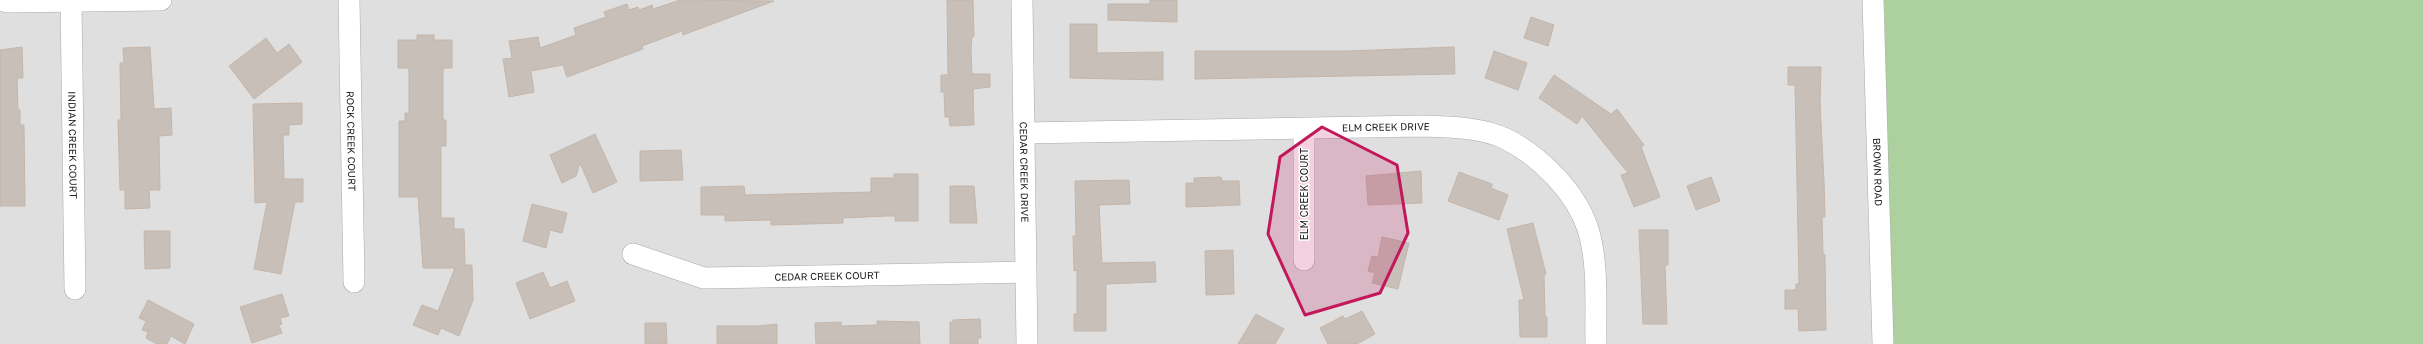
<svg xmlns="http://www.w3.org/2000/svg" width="2423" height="344" font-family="'Golos Text',sans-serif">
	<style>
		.residential { fill: #e0dfdf }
		.forest { fill: #add19e }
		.building { fill: #c7bfb8; stroke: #c4b6ab }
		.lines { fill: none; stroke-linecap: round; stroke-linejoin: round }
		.street-casing { stroke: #a9a9a9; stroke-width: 22 }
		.street { stroke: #fff; stroke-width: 21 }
		.marked { fill: #c2185b; fill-opacity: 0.2; stroke: #c2185b; stroke-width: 3; stroke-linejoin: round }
		.labels { text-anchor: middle; stroke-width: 3; stroke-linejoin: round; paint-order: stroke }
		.street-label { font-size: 10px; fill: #222; stroke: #fff }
	</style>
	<rect width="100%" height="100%" fill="#f2efe9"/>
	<!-- residential -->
	<path class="residential" d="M 0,0 L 1884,0 L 1892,344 L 0,344 Z"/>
	<!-- forest -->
	<path class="forest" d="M 1884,0 L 2423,0 L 2423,344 L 1892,344 Z"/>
	<!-- building -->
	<path class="building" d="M 680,0 L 774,1 L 683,35 L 682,31 L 642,46 L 643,49 L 567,77 L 563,65 L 531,71 L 534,92 L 509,97 L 503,59 L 512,58 L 509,41 L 538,37 L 540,48 L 576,35 L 574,28 L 606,17 L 604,12 L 627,4 L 629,10 L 638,7 L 639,10 L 652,5 L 653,9 Z
		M 947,0 L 973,0 L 974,36 L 972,37 L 971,50 L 972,74 L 990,74 L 990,87 L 973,89 L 974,125 L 950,126 L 949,117 L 945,117 L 944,92 L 941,92 L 941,75 L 948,75 Z
		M 1150,0 L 1177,0 L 1177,22 L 1108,20 L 1108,4 L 1150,4 Z
		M 1531,17 L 1554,25 L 1548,46 L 1524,38 Z
		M 1070,24 L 1097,24 L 1097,53 L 1163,52 L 1163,80 L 1070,78 Z
		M 417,35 L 434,35 L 434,40 L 452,40 L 452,68 L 443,68 L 443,120 L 446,120 L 446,146 L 441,146 L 441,218 L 454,218 L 454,229 L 464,229 L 465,265 L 472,265 L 473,300 L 459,336 L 441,328 L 438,335 L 413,325 L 422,305 L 438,311 L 455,268 L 423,268 L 418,197 L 399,197 L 399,121 L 405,121 L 405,113 L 409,113 L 409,68 L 398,68 L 398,40 L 417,40 Z
		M 266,38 L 277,53 L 289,44 L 302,62 L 254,99 L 229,66 Z
		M 22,47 L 23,78 L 17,78 L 18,110 L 20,110 L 20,125 L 24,125 L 25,206 L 0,206 L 0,50 Z
		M 150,47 L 154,109 L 171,108 L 172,135 L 159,136 L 160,190 L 149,190 L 150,208 L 125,209 L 125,190 L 120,190 L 118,120 L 121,120 L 120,63 L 124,63 L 123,48 Z
		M 1454,47 L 1455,74 L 1195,79 L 1195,51 L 1348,51 Z
		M 1494,51 L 1527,63 L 1518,90 L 1485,78 Z
		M 1788,67 L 1821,67 L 1820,102 L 1824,182 L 1825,217 L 1822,217 L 1823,254 L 1825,255 L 1826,330 L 1799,331 L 1798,309 L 1785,309 L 1785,290 L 1796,290 L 1796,284 L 1799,284 L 1795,85 L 1788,85 Z
		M 1554,75 L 1611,114 L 1617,109 L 1644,145 L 1641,147 L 1660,197 L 1634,207 L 1621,175 L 1628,173 L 1582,116 L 1577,124 L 1539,98 Z
		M 302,103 L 302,124 L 289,125 L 289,135 L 283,135 L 284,179 L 303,179 L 303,202 L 295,202 L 281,274 L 254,269 L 267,202 L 255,203 L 253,104 Z
		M 595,134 L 617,182 L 593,193 L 580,163 L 576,176 L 562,183 L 550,155 Z
		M 681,150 L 683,180 L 640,181 L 640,151 Z
		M 1421,171 L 1422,203 L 1368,205 L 1366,176 Z
		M 1459,172 L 1492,184 L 1491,188 L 1508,195 L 1499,220 L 1448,201 Z
		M 894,174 L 918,174 L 918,221 L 895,221 L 895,216 L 886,216 L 843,218 L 843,223 L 771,225 L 771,220 L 725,221 L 725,215 L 701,215 L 701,187 L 744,186 L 745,195 L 871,192 L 871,178 L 894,178 Z
		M 1221,177 L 1222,181 L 1239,181 L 1240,205 L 1186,207 L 1186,183 L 1194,183 L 1194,178 Z
		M 1711,177 L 1720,201 L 1696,210 L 1687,186 Z
		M 1129,180 L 1130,204 L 1099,205 L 1102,263 L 1155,262 L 1156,282 L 1106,284 L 1106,331 L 1074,331 L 1074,314 L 1077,314 L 1077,270 L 1074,271 L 1073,236 L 1076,236 L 1075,181 Z
		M 950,186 L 974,186 L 977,223 L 950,223 Z
		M 532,204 L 567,213 L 562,233 L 550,230 L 546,248 L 523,241 Z
		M 1533,223 L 1546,274 L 1544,275 L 1545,317 L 1547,317 L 1547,337 L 1520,337 L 1519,300 L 1524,300 L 1507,229 Z
		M 1639,230 L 1668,230 L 1668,265 L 1665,265 L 1667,324 L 1643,324 Z
		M 144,231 L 170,231 L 170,268 L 145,269 Z
		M 1382,237 L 1409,243 L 1398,289 L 1372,283 L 1375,273 L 1368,271 L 1372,256 L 1378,257 Z
		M 1233,250 L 1234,294 L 1206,295 L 1205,251 Z
		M 543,272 L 550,288 L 567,281 L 575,301 L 530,319 L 516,283 Z
		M 282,294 L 289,316 L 280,318 L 282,324 L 279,325 L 282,333 L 252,343 L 240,307 Z
		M 148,300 L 194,324 L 185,344 L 171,336 L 167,344 L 157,344 L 146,338 L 148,332 L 142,330 L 146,321 L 139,318 Z
		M 1362,311 L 1375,334 L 1357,344 L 1328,344 L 1320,328 L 1343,316 L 1345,319 Z
		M 1256,314 L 1284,329 L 1275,344 L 1238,344 Z
		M 980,319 L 981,338 L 978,338 L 978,344 L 950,344 L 950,322 L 953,322 L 953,320 Z
		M 877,321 L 919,322 L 920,344 L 816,344 L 815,323 L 841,322 L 841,326 L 877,325 Z
		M 645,323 L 666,323 L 667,344 L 645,344 Z
		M 777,324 L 777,344 L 717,344 L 717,326 L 758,326 Z"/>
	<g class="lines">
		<!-- street casing -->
		<g class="street-casing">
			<g id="street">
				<path d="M 0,0 L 8,2 L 161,0"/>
				<path id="s1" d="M 349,0 L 354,282"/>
				<path id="s2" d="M 1022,0 L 1027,344"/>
				<path id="s3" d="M 1873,0 L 1883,344"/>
				<path id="s4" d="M 71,1 L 75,289"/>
				<path d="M 1304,129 L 1304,260"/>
				<path id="s5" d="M 1024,133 L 1422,126 C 1448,127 1482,127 1506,139 C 1540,156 1576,192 1588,229 C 1599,265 1595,307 1596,344"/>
				<path id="s6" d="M 633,254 L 704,278 L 1025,272"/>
			</g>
		</g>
		<!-- street -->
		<use href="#street" class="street"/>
	</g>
	<!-- marked area -->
	<path class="marked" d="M 1322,127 L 1397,165 L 1408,233 L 1380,293 L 1305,315 L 1268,234 L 1280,157 Z"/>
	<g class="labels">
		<!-- street labels -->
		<g class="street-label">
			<text dy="4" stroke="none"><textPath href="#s5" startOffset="362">ELM CREEK DRIVE</textPath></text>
			<text dy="4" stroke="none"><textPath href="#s1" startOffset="141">ROCK CREEK COURT</textPath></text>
			<text dy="4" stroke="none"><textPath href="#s4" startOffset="144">INDIAN CREEK COURT</textPath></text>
			<text dy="4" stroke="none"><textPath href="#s2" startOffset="172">CEDAR CREEK DRIVE</textPath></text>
			<text dy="4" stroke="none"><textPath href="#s3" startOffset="172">BROWN ROAD</textPath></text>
			<text transform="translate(1304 194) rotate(-90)" y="4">ELM CREEK COURT</text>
			<text dy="4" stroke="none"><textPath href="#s6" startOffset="198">CEDAR CREEK COURT</textPath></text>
		</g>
	</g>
</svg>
